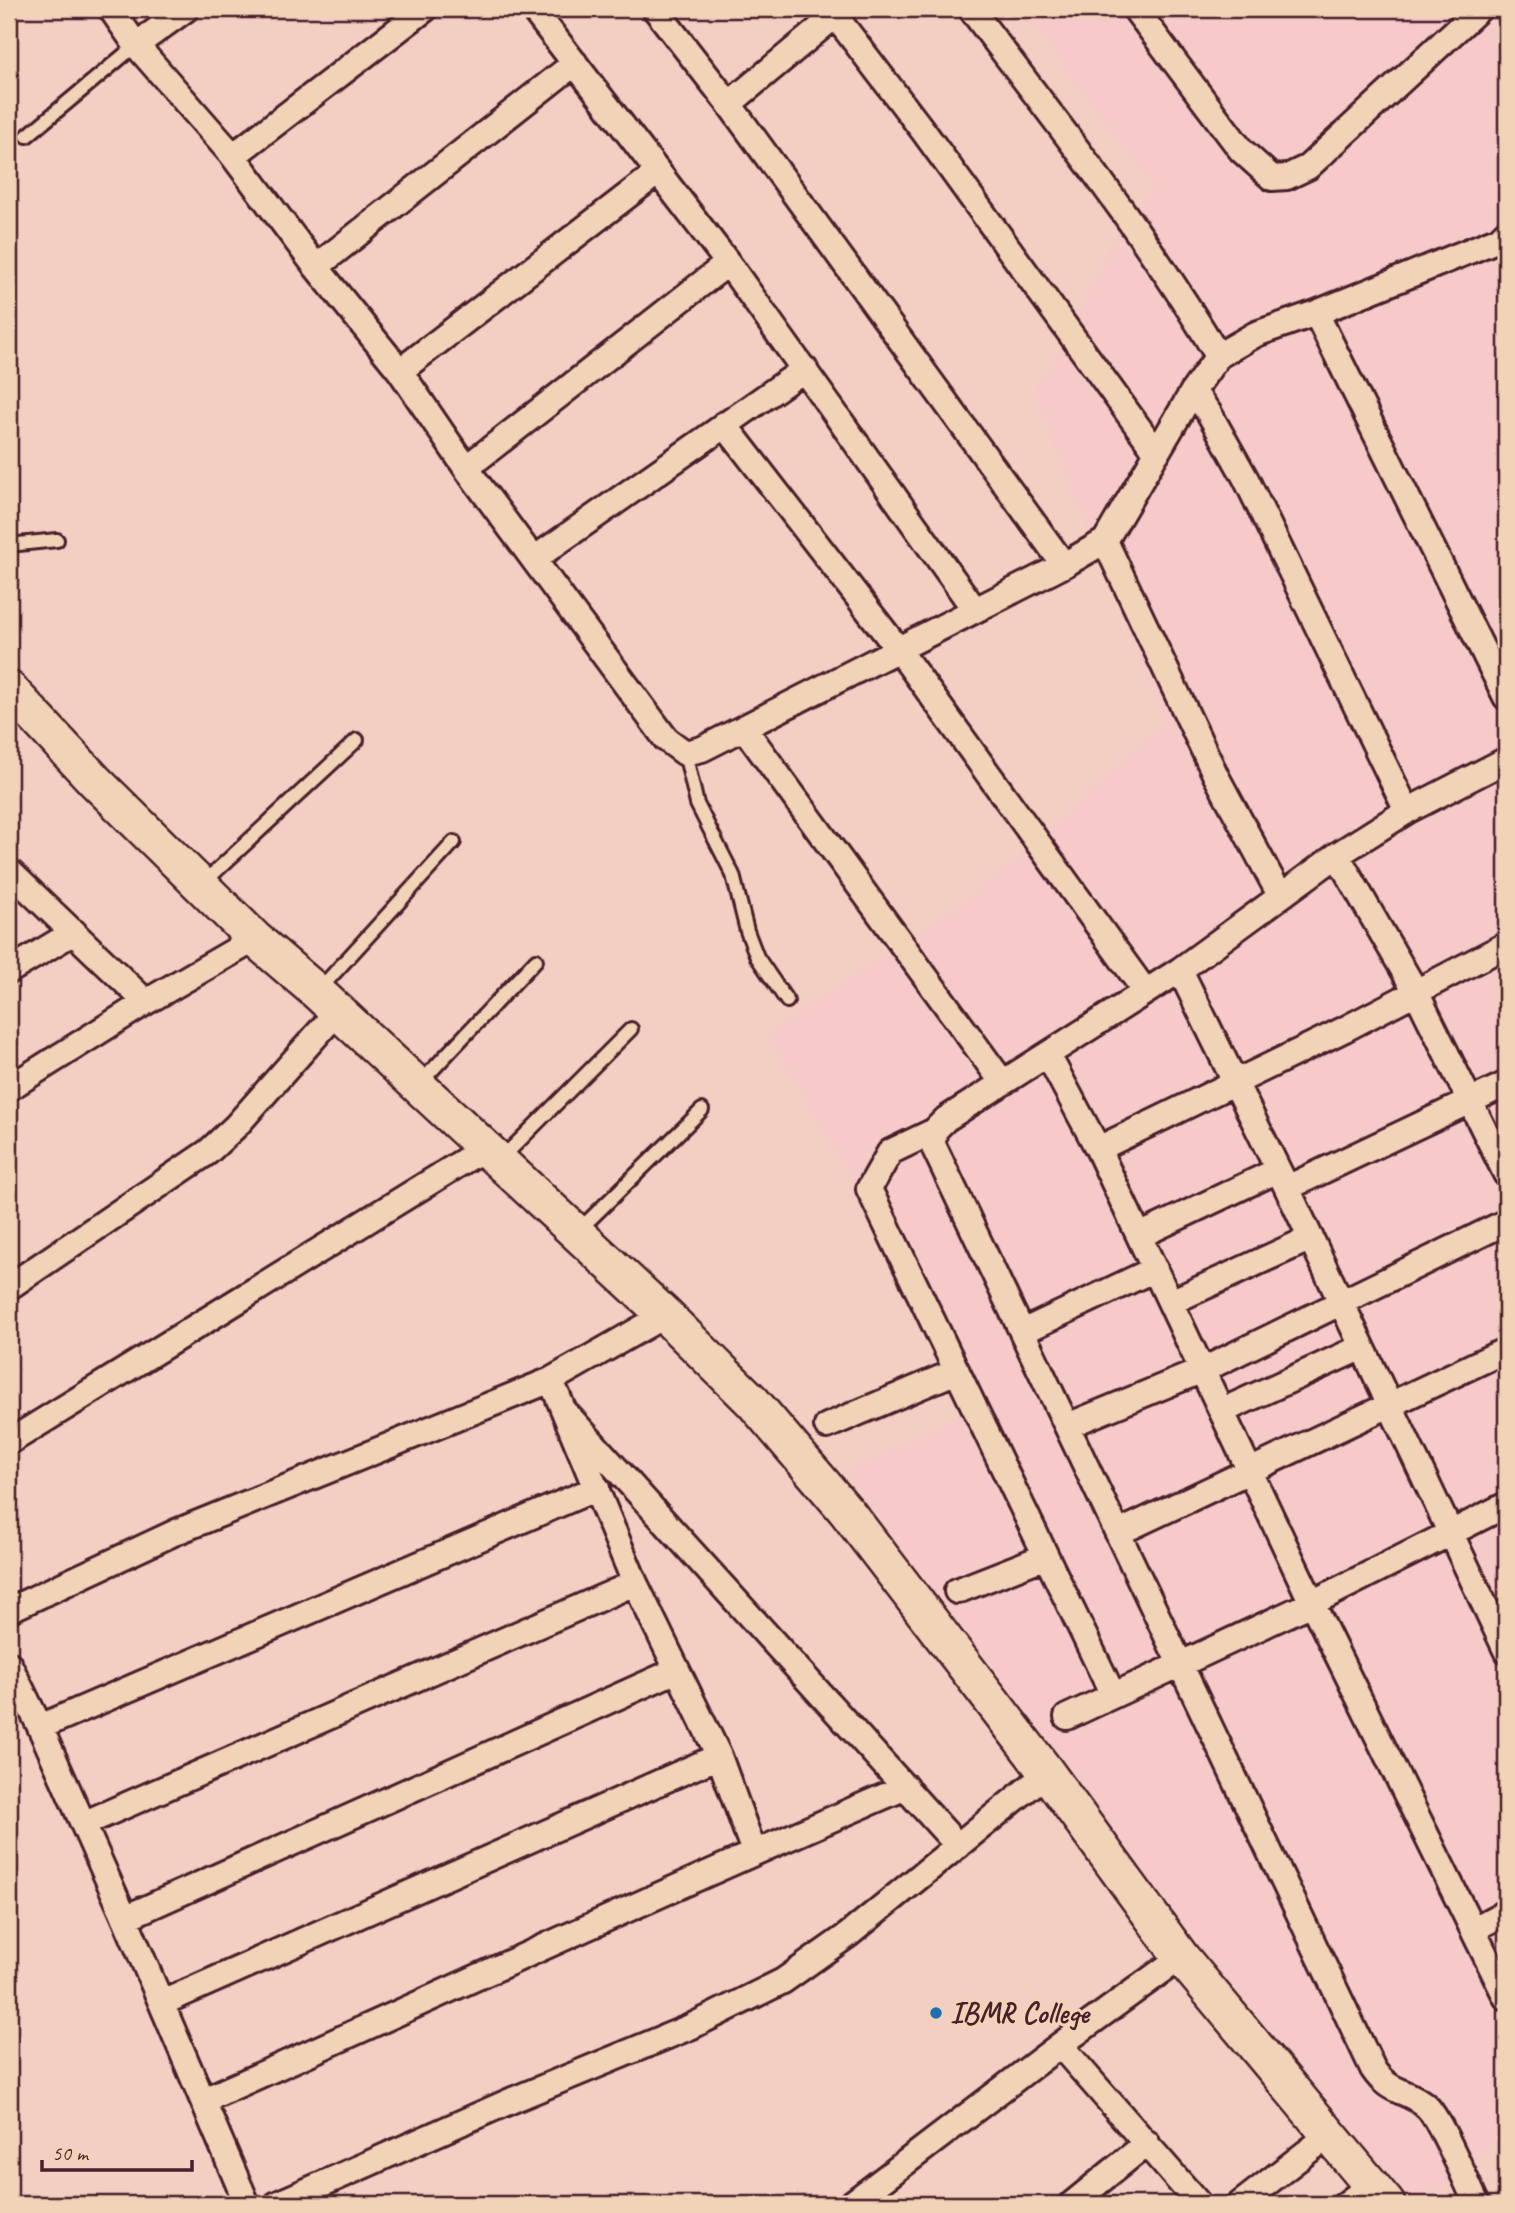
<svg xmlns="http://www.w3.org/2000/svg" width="1515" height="2213" font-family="Caveat,sans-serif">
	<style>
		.built { fill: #f5cac9 }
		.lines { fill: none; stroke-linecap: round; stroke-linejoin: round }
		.lane-casing { stroke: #4a1f2b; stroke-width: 18 }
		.street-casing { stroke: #4a1f2b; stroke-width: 30 }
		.secondary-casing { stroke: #4a1f2b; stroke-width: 40 }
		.lane { stroke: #f1d3b7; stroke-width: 12 }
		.street { stroke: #f1d3b7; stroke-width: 24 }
		.secondary { stroke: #f1d3b7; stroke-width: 35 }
		.poi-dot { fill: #1f6fb2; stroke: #f1d3b7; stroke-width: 2.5 }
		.labels { text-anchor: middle; stroke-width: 6; stroke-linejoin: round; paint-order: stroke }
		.poi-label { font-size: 30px; font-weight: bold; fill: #4a1f2b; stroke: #f1d3b7; text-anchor: start }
	</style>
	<rect width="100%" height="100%" fill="#f3cec2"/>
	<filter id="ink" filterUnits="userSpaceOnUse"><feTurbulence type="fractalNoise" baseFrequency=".0143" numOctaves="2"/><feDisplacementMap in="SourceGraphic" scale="14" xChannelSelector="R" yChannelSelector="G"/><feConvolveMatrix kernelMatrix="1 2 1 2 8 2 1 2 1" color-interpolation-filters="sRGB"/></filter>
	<g filter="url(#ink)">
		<!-- built -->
		<path class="built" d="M 1020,9 L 1506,9 L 1506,2132 L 1424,2204 L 1408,2204 L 1011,1710 L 845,1472 L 960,1414 L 883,1235 L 766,1034 L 960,903 L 1032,845 L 1164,721 L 1033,391 L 1065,343 L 1084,298 L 1111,244 L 1153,187 Z"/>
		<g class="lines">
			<!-- lane casing -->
			<g class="lane-casing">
				<path id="lane" d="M 27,136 L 136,45
					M 9,545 L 57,540
					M 685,753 L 697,804 L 733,875 L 747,931 L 757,957 L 787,1001
					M 201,885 L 357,740
					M 317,992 L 454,842
					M 420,1083 L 536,960
					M 500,1160 L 631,1029
					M 577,1232 L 702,1110
					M 1336,2204 L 1366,2181"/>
			</g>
			<!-- street casing -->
			<g class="street-casing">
				<path id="street" d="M 111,9 L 136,45 L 233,156 L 316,267 L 400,371 L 466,468 L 666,739 L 685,753 L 702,749 L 1064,565 L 1105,541 L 1193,391 L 1218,356 C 1146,234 1056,122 971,9
					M 533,9 L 728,263 L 975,610
					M 655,9 L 729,104 L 1064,565
					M 830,9 L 924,132 L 1157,453
					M 1135,9 L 1241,150 L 1272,178 L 1287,177 L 1308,167 L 1479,9
					M 136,45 L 186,9
					M 729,104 L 843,9
					M 233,156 L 425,9
					M 316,267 L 575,63
					M 1316,313 L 1506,697
					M 1218,356 L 1256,334 L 1316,313 L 1499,239 L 1506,232
					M 400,371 L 658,172
					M 1193,391 L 1209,413 L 1246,479 L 1407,811
					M 724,424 L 898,649 L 1145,991
					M 466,468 L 728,263
					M 1105,541 L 1216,776 L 1280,895
					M 534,559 L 805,369
					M 744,728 L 1003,1083
					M 1337,855 L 1416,992 L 1506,1174
					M 9,871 L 146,1002
					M 1180,970 L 1287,1188 L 1506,1650
					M 9,971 L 74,932
					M 1048,1055 L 1098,1149 L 1312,1603 L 1506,1997
					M 9,1088 L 146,1002 L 255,939
					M 934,1131 L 890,1152 L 869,1189 L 1113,1695
					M 1098,1149 L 1345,1029 L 1506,945
					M 1287,1188 L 1506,1084
					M 1139,1236 L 1278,1170
					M 9,1287 L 208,1152 L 236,1126 L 337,1012
					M 1171,1302 L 1311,1238
					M 1022,1332 L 1155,1269
					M 551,1380 L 635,1583 L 719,1756 L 754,1852
					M 1222,1411 L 1362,1347
					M 565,1412 L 958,1846
					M 827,1426 L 957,1371
					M 1067,1426 L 1203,1370 L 1506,1222
					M 9,1442 L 485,1148
					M 1118,1533 L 1506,1350
					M 957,1591 L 1046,1556
					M 9,1610 L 176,1532 L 551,1380 L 665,1315
					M 9,1664 L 40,1727 L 125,1918 L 247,2204
					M 1067,1717 L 1312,1603 L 1506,1505
					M 40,1727 L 597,1488
					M 83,1824 L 635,1583
					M 125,1918 L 677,1670
					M 1474,1929 L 1506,1912
					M 162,2003 L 719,1756
					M 1060,2045 L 1199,2204
					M 204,2100 C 439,1996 671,1887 906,1787
					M 277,2204 L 515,2099 L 690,2027 L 783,1981 L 848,1935 L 1047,1773
					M 851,2204 L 1060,2045 L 1181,1957
					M 1072,2204 L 1147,2143
					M 1240,2204 L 1329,2135
					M 1477,2204 C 1467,2184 1440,2118 1426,2106 C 1408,2089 1390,2095 1373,2069 L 933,1145 L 934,1131 L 946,1119 L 1180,970 L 1337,855 L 1407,811 L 1506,760"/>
			</g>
			<!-- secondary casing -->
			<g class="secondary-casing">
				<path id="secondary" d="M 9,689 L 95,781 L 255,939 L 317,992 L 665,1315 L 753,1402 L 847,1512 L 1047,1773 L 1181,1957 L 1387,2204"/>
			</g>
			<!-- lane -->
			<use href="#lane" class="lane"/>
			<!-- street -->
			<use href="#street" class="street"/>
			<!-- secondary -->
			<use href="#secondary" class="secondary"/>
		</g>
	</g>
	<!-- markers -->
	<circle class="poi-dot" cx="936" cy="2013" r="7"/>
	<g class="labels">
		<!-- poi labels -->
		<g class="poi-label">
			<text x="950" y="2023">IBMR College</text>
		</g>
	</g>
	<!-- margin -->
	<rect width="1515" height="2213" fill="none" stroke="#f1d3b7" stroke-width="35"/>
	<rect x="18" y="18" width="1480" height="2178" fill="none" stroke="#4a1f2b" stroke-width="2.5" filter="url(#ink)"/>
	<!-- scale -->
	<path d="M42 2160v10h150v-10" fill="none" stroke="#4a1f2b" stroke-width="3.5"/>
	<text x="52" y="2160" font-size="21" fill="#4a1f2b" stroke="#f1d3b7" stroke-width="5" paint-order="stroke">50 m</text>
</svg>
